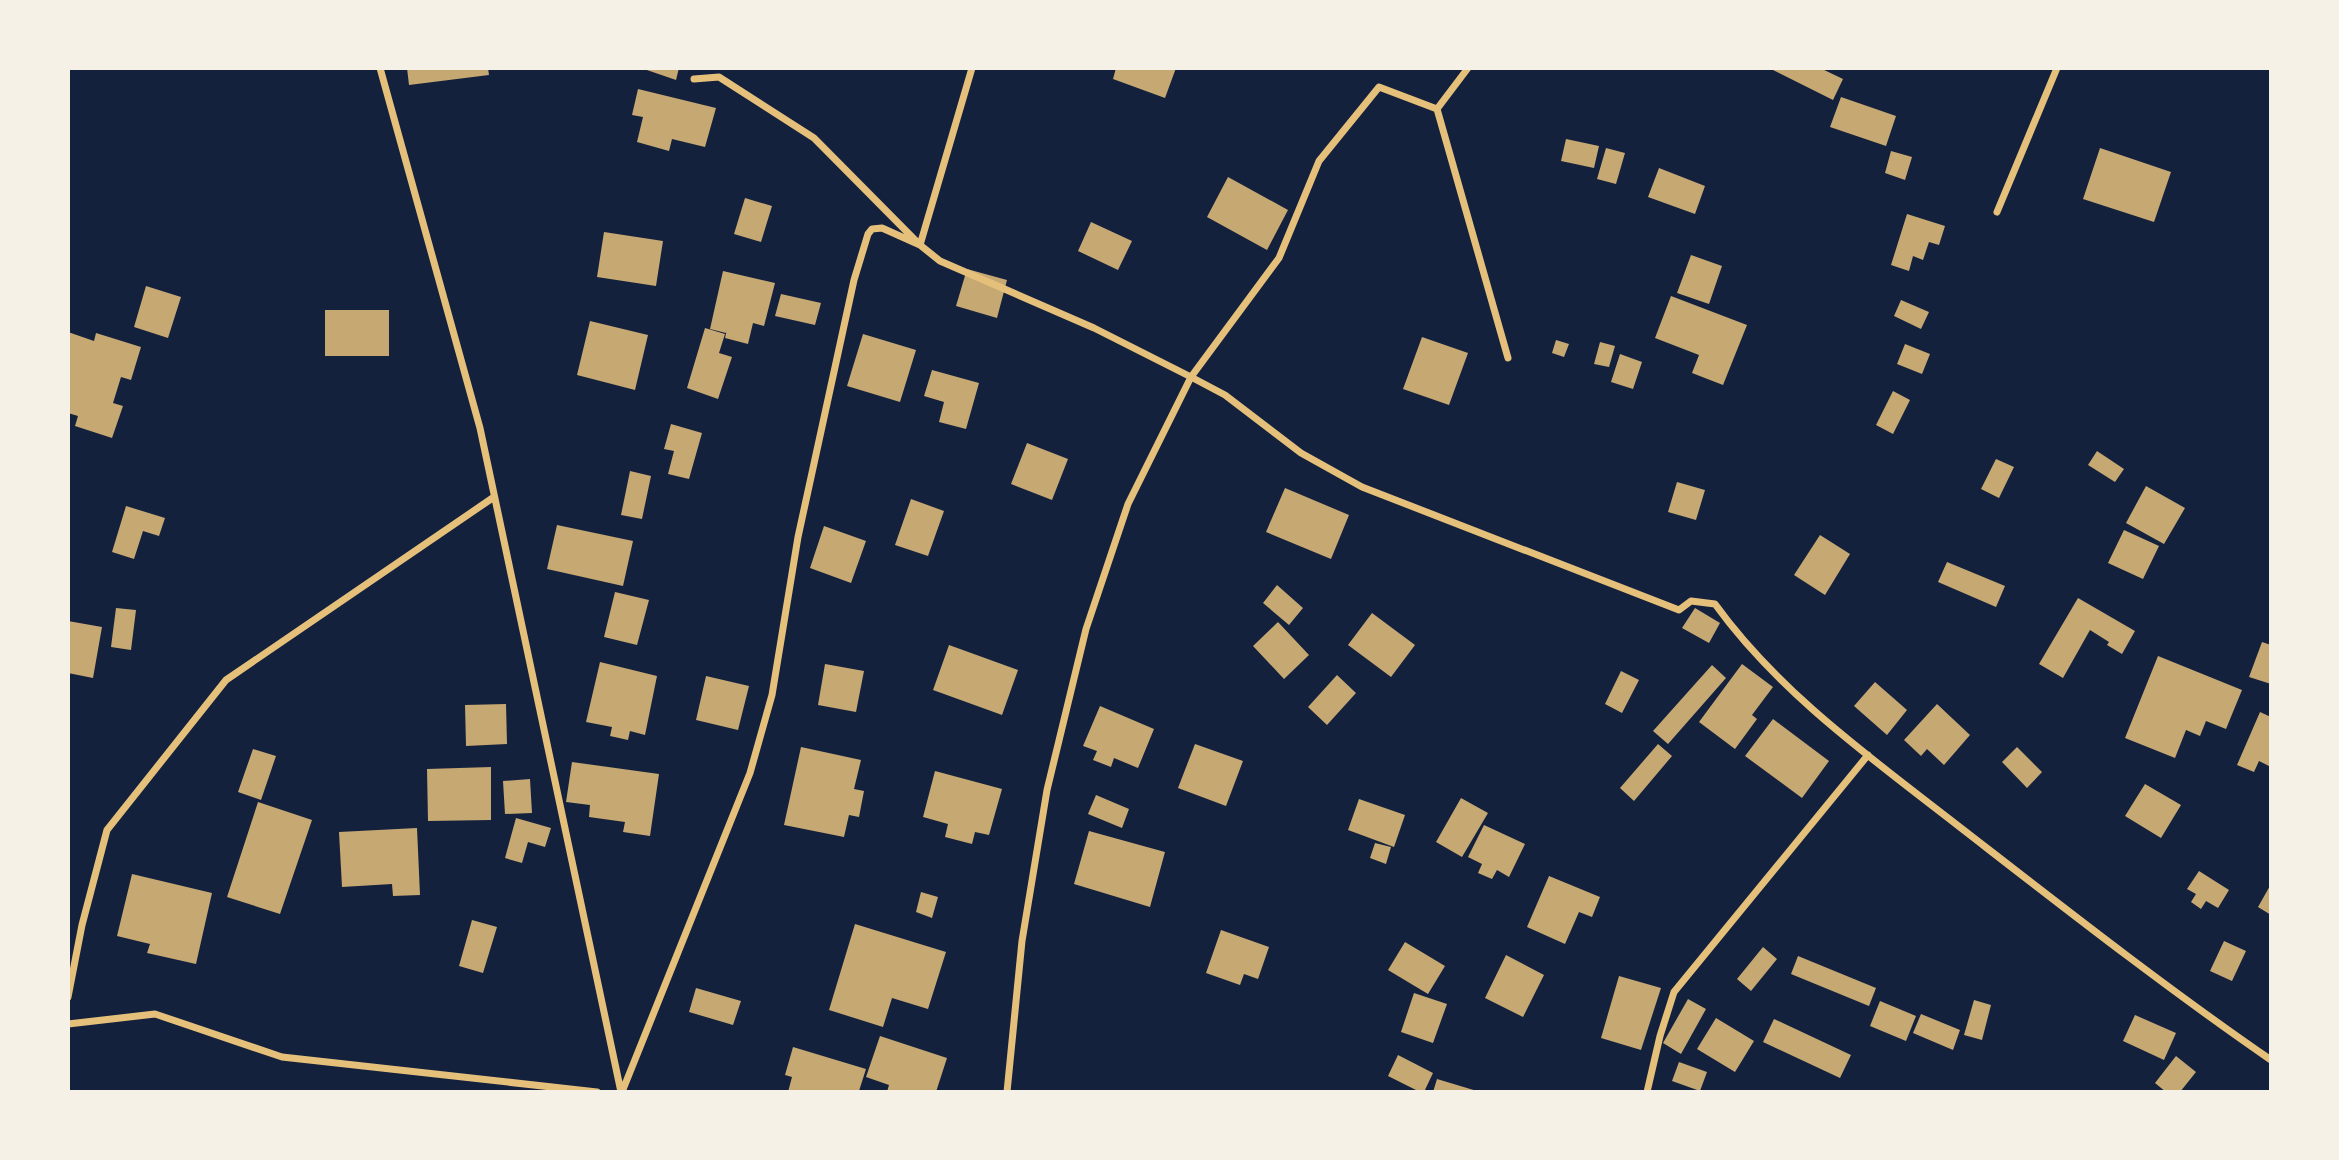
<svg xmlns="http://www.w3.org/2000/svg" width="2339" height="1160" font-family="Roboto,sans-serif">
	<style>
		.building { fill: #c6a872 }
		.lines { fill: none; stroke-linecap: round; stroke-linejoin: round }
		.minor { stroke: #e5c07b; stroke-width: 7 }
	</style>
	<rect width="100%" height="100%" fill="#14213d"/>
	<!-- building -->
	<path class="building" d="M 407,68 L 488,68 L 489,75 L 409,85 Z
		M 641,68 L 679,68 L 676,80 Z
		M 1116,68 L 1176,68 L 1165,98 L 1113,79 Z
		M 1774,68 L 1820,68 L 1843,79 L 1833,100 L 1773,70 Z
		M 638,89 L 716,108 L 705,147 L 672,139 L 669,151 L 637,142 L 643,117 L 632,115 Z
		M 1841,97 L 1896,116 L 1886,146 L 1830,127 Z
		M 1566,139 L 1599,146 L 1594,168 L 1561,161 Z
		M 1606,148 L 1625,153 L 1616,184 L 1597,179 Z
		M 2100,148 L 2171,172 L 2154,222 L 2083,199 Z
		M 1891,151 L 1912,157 L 1905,180 L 1885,173 Z
		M 1659,168 L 1705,186 L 1695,214 L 1648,197 Z
		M 1228,177 L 1288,210 L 1267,250 L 1207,217 Z
		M 745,198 L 772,206 L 761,242 L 734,234 Z
		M 1907,214 L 1945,226 L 1939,245 L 1929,242 L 1923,260 L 1913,256 L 1909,271 L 1891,265 Z
		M 1091,222 L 1132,241 L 1118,270 L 1078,251 Z
		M 604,232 L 663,241 L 656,286 L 597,277 Z
		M 1691,255 L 1722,266 L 1709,304 L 1677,293 Z
		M 967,269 L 1007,280 L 997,318 L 956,306 Z
		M 723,271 L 775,283 L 764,326 L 753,323 L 748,344 L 725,338 L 727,329 L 726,333 L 710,329 Z
		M 146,286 L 181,297 L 168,338 L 134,327 Z
		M 781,294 L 821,303 L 815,325 L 775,316 Z
		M 1671,296 L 1747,325 L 1723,385 L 1692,373 L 1699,355 L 1655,338 Z
		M 1901,300 L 1929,312 L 1921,329 L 1894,316 Z
		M 325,310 L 389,310 L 389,356 L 325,356 Z
		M 590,321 L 648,335 L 635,390 L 577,375 Z
		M 705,328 L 725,334 L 719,353 L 732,357 L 718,399 L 687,388 Z
		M 68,332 L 94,341 L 96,333 L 141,347 L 131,380 L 121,377 L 113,403 L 123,406 L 112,438 L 75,426 L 78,416 L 68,413 Z
		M 863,334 L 916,350 L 900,402 L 847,386 Z
		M 1422,337 L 1468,353 L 1449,405 L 1403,389 Z
		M 1556,340 L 1569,344 L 1564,357 L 1552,353 Z
		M 1600,342 L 1615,346 L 1609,367 L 1594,364 Z
		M 1905,344 L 1930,354 L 1922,374 L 1897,364 Z
		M 1620,354 L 1642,362 L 1633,389 L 1611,382 Z
		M 932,370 L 979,383 L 966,429 L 939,422 L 944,402 L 924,396 Z
		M 1893,391 L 1910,400 L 1893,434 L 1876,425 Z
		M 671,424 L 702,433 L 689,479 L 668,474 L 674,451 L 664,449 Z
		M 1027,443 L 1068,459 L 1052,500 L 1011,484 Z
		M 2097,451 L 2124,469 L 2115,482 L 2088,465 Z
		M 1996,459 L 2014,467 L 1999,498 L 1981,489 Z
		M 630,471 L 651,476 L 642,519 L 621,515 Z
		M 1677,482 L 1705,490 L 1696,520 L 1668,512 Z
		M 2146,486 L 2185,508 L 2164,544 L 2126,523 Z
		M 1285,488 L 1349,515 L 1331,559 L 1266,532 Z
		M 911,499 L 944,511 L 928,556 L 895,545 Z
		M 126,506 L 165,518 L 159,536 L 143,531 L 134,559 L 112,552 Z
		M 557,525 L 633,541 L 623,586 L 547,569 Z
		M 824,526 L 866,541 L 851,583 L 810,568 Z
		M 2124,530 L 2159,546 L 2143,579 L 2108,563 Z
		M 1820,535 L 1850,554 L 1825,595 L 1794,575 Z
		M 1947,562 L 2005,586 L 1996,607 L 1938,582 Z
		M 1277,585 L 1303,608 L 1289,625 L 1263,603 Z
		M 615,592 L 649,600 L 637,645 L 604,637 Z
		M 2078,598 L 2135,631 L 2122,654 L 2107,645 L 2109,642 L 2090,630 L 2063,678 L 2039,664 Z
		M 116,608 L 136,610 L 131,650 L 111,647 Z
		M 1695,608 L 1720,623 L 1709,643 L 1682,628 Z
		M 1372,613 L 1415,645 L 1391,677 L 1348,645 Z
		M 68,621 L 102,627 L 93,678 L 68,673 Z
		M 1278,622 L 1309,655 L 1284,679 L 1253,646 Z
		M 2262,642 L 2271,645 L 2271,684 L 2249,677 Z
		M 949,645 L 1018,670 L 1002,715 L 933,690 Z
		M 2158,656 L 2242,690 L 2226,729 L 2206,721 L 2200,736 L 2186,730 L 2175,758 L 2125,738 Z
		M 600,662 L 657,676 L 645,735 L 630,731 L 628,740 L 610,736 L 612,727 L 586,722 Z
		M 825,664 L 864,671 L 856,712 L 818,705 Z
		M 1742,664 L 1773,687 L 1752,715 L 1757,719 L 1735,749 L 1699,722 Z
		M 1712,665 L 1726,678 L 1668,744 L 1653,731 Z
		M 1621,671 L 1639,680 L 1622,713 L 1605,704 Z
		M 1337,675 L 1356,693 L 1327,725 L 1308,707 Z
		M 706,676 L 749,686 L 738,730 L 696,720 Z
		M 1875,682 L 1907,710 L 1887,735 L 1854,706 Z
		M 506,704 L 507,744 L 466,746 L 465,705 Z
		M 1937,704 L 1970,735 L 1944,765 L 1927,749 L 1921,756 L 1904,740 Z
		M 1100,706 L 1154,729 L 1138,768 L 1114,758 L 1111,767 L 1093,760 L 1097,751 L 1083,746 Z
		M 2260,712 L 2271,717 L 2271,767 L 2259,761 L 2254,772 L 2237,765 Z
		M 1773,719 L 1829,761 L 1802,798 L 1745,756 Z
		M 1195,744 L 1243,761 L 1226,806 L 1178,788 Z
		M 1658,744 L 1672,756 L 1634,801 L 1620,788 Z
		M 801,747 L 861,760 L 854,789 L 864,791 L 859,817 L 849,815 L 844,837 L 784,825 Z
		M 2017,747 L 2042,772 L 2027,788 L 2002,762 Z
		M 253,749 L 276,756 L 261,800 L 238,792 Z
		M 572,762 L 659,774 L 650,836 L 623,832 L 625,822 L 589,817 L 590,805 L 566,802 Z
		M 491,767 L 491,820 L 428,821 L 427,769 Z
		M 935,771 L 1002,789 L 989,835 L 975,832 L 972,844 L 945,837 L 948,824 L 923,817 Z
		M 530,779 L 532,813 L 505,814 L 503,781 Z
		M 2145,784 L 2181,805 L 2161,838 L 2125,816 Z
		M 1096,795 L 1129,809 L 1122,828 L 1088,814 Z
		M 1461,798 L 1488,813 L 1462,857 L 1436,842 Z
		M 1359,799 L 1405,815 L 1394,847 L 1348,830 Z
		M 258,802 L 312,820 L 280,914 L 227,897 Z
		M 516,818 L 551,828 L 545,847 L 528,842 L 522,863 L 505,858 Z
		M 1484,825 L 1525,844 L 1509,877 L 1497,870 L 1492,879 L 1478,873 L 1482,864 L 1468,857 Z
		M 417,828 L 420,895 L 393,896 L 392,884 L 342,887 L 339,832 Z
		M 1089,831 L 1165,852 L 1150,907 L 1074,884 Z
		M 1375,843 L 1391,847 L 1386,864 L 1370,858 Z
		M 2199,871 L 2229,890 L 2218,908 L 2206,901 L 2201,909 L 2191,902 L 2196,894 L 2187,889 Z
		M 132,874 L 212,893 L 196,964 L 147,953 L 150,944 L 117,936 Z
		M 1549,876 L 1600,897 L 1592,917 L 1579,912 L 1565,944 L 1527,927 Z
		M 2271,884 L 2271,915 L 2258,907 Z
		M 921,892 L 938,897 L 932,918 L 916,912 Z
		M 472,920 L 497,927 L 483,973 L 459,966 Z
		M 855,924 L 946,952 L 928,1009 L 892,998 L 883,1027 L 829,1010 Z
		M 1221,930 L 1269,947 L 1258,979 L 1244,974 L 1240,985 L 1206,973 Z
		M 2224,941 L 2246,951 L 2232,981 L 2210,971 Z
		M 1405,942 L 1445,966 L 1428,994 L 1388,970 Z
		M 1763,947 L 1777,959 L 1751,991 L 1737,979 Z
		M 1506,955 L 1544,975 L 1523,1017 L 1485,998 Z
		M 1798,956 L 1876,988 L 1869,1006 L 1791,974 Z
		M 1619,976 L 1661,988 L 1641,1050 L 1601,1038 Z
		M 696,988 L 741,1001 L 733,1025 L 689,1012 Z
		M 1414,993 L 1447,1004 L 1433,1043 L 1401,1032 Z
		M 1688,999 L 1706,1009 L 1681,1054 L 1663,1043 Z
		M 1974,1000 L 1991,1005 L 1982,1040 L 1964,1035 Z
		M 1880,1001 L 1916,1016 L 1906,1041 L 1870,1026 Z
		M 1921,1014 L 1960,1030 L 1953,1050 L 1913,1033 Z
		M 2135,1015 L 2176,1033 L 2164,1060 L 2123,1041 Z
		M 1716,1018 L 1754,1041 L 1735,1072 L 1697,1049 Z
		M 1774,1019 L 1851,1055 L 1840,1078 L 1763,1042 Z
		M 880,1036 L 947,1058 L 936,1092 L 887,1092 L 889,1085 L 866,1077 Z
		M 793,1047 L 866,1069 L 859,1091 L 788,1092 L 792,1077 L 785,1075 Z
		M 1398,1055 L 1433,1073 L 1424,1092 L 1420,1092 L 1388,1076 Z
		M 2176,1056 L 2196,1072 L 2180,1092 L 2166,1092 L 2155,1083 Z
		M 1679,1062 L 1707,1072 L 1700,1091 L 1672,1081 Z
		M 1437,1079 L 1477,1091 L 1477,1092 L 1433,1092 Z"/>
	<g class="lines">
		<!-- minor -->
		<path class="minor" d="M 380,68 L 480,428 L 621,1092
			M 972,68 L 920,245 L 940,261 L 1094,328 L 1191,377 L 1225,395 L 1301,453 L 1362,487 L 1679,610 L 1691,601 L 1715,604 C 1780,694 1874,760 1961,828 C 2063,907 2165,987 2271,1060
			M 1437,109 L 1468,68
			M 1997,212 L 2057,68
			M 68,997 L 82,925 L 107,830 L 226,680 L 494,497
			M 68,1024 L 155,1014 L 282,1057 L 597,1092
			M 622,1092 L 750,773 L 772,695 L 798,537 L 854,280 L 868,234 L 872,229 L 882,228 L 920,245 L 814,138 L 719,77 L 694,79
			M 1007,1092 L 1022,941 L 1047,790 L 1086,629 L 1128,504 L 1191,377 L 1279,258 L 1319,161 L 1379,87 L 1437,109 L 1508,358
			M 1647,1092 L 1660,1036 L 1674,992 L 1868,755"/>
	</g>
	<!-- border -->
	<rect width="2339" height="1160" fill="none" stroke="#f6f1e7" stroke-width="140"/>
</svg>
